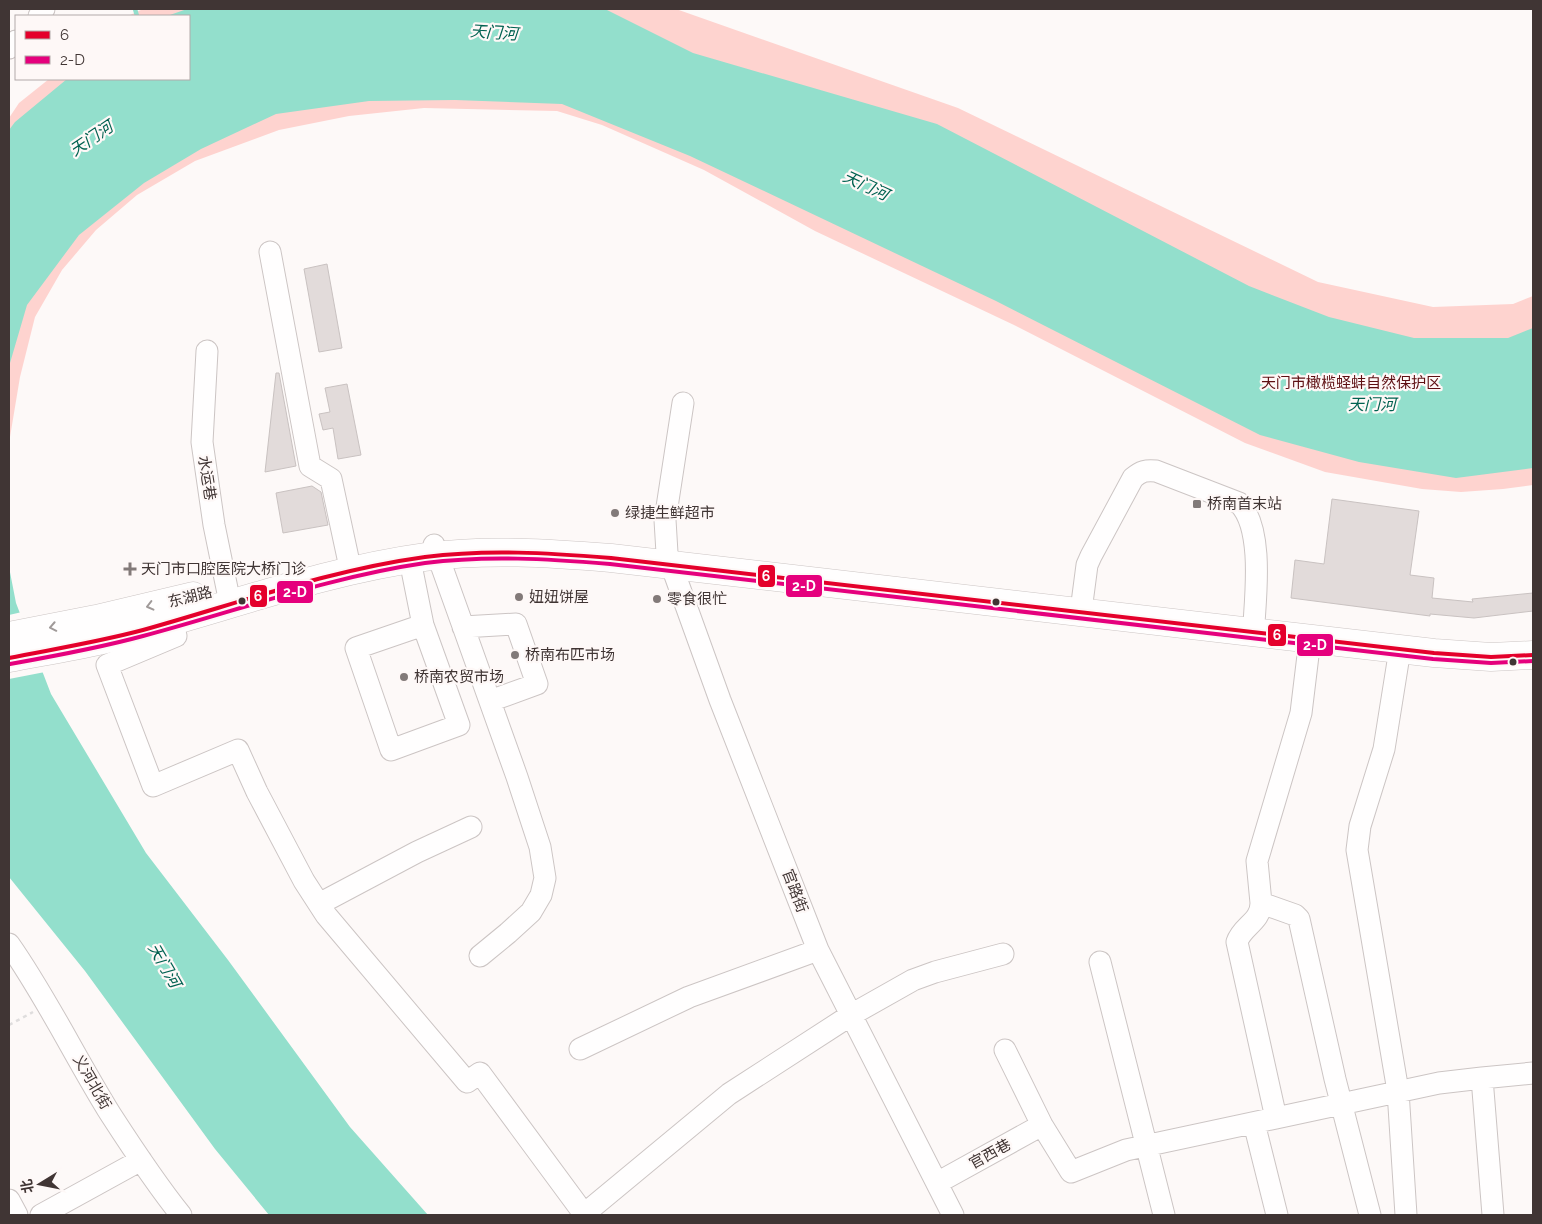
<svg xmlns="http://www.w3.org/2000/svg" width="1542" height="1224" font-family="Raleway,'Noto Sans SC',sans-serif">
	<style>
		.green { fill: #fed3cf }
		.water { fill: #93dfcc }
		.pier { fill: #fdf9f8 }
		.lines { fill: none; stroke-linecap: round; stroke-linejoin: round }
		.stream { stroke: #93dfcc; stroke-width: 4.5 }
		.building { fill: #e2dbda; stroke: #c9c2c1 }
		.minor-casing { stroke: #ccc5c4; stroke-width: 23 }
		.major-casing { stroke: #ccc5c4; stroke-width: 29 }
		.path { stroke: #dfdddd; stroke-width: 2.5; stroke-dasharray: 4 4; stroke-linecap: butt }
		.minor { stroke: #fffefe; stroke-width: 21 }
		.major { stroke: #fffefe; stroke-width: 28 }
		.bus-1-casing { stroke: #fef8f7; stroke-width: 8 }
		.bus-2-casing { stroke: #fef8f7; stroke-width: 8 }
		.bus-1 { stroke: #e4002b; stroke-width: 4 }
		.bus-2 { stroke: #e5007d; stroke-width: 4 }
		.oneway { stroke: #a09a99 }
		.poi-dot { fill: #827a79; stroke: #fef8f7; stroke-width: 2 }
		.bus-dot { fill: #403534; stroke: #fef8f7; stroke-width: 2 }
		.labels { text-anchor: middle; stroke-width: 4.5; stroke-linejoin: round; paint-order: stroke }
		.park-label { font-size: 15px; fill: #5e0f12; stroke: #fef8f7 }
		.street-label { font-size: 15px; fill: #403534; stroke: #fef8f7 }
		.poi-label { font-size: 15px; fill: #403534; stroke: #fef8f7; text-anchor: start }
		.water-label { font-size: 16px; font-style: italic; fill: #006150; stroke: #fef8f7 }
		.line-badge { stroke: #fef8f7; stroke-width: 2 }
		.badge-label { font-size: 14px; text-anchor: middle; font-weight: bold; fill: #fff }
	</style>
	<rect width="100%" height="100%" fill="#fdf9f8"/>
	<!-- green -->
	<path class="green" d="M 143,9 L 676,9 L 958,108 L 1318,282 L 1433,307 L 1513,304 L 1533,296 L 1533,485 L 1503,489 L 1461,492 L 1422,489 L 1325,472 L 1245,443 L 1014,325 L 815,231 L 704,170 L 602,125 L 557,111 L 424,108 L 349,116 L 279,130 L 195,161 L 137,195 L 96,230 L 62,270 L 35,317 L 20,377 L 9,443 L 9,118 L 19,103 L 49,79 L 189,79 L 189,16 L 128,16 Z"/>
	<!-- water -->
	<path class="water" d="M 187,9 L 605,9 L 693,53 L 937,124 L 1249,286 L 1329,317 L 1414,338 L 1508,338 L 1533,328 L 1533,468 L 1456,478 L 1359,462 L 1260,435 L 996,301 L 690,156 L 562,104 L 455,100 L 369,101 L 276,114 L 201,149 L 144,183 L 79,235 L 27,305 L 10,363 L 9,376 L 9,130 L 15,122 L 67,79 L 189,79 L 189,16 L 167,16 Z
		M 9,567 L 16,603 L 51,694 L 146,853 L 228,960 L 350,1127 L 428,1215 L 269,1215 L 215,1149 L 85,971 L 9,877 Z"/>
	<!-- pier -->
	<path class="pier" d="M 22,612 L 45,672 L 9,679 L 9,615 Z"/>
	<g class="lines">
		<!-- stream -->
		<path class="stream" d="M 135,9 L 137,16"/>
	</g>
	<!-- building -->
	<path class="building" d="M 327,264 L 342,348 L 319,352 L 304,269 Z
		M 276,373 L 279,373 L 296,466 L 265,472 Z
		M 347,384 L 361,455 L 338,459 L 333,428 L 323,430 L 319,414 L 330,412 L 325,388 Z
		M 312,486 L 321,492 L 328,525 L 283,533 L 276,493 Z
		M 1332,499 L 1419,511 L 1410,575 L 1434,578 L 1432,598 L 1473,602 L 1472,599 L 1533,593 L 1533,611 L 1474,618 L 1430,614 L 1430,616 L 1291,598 L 1295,560 L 1324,564 Z"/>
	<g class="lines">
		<!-- minor casing -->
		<g class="minor-casing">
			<path id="minor" d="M 39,16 L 44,9
				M 9,48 L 16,41
				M 270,252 L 310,466 L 331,479 L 351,572
				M 207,351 L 202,442 L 214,525 L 230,603
				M 683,403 L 665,520 L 667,553 L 720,700 L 818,950 L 953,1215
				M 434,545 L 517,777 L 540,847 L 545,878 L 541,895 L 531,912 L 508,933 L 480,956
				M 410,560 L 423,625 L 459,725 L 391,750 L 356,648 L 423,625
				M 1082,603 L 1087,565 L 1091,556 L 1133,478 C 1141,471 1146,470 1156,471 L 1239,503 C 1263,527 1256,592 1254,623
				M 172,620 L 176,636 L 107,665 L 153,786 L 238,750 L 257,792 L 304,881 L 326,915 L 467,1082 L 480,1073 L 584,1214
				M 463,627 L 516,624 L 537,684 L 490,701
				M 1310,639 L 1301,713 L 1257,861 L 1261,903 L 1295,915 L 1299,919 L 1335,1079 L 1370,1215
				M 1400,649 L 1384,749 L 1360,826 L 1357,850 L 1398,1091 L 1406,1215
				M 1261,903 C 1261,922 1242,926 1237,942 L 1276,1118 L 1439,1083 L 1482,1078
				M 319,904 L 417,852 L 471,827
				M 9,944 C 47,998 76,1059 111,1115 C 133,1149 156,1184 181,1215
				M 1100,962 L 1164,1215
				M 580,1049 L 689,997 L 818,950
				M 1005,1050 L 1042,1125 L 1071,1172 L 1126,1150 L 1276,1118
				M 1254,1123 L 1277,1215
				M 937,1183 L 1042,1125
				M 9,1200 L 17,1215
				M 41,1215 L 141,1160
				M 583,1215 L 729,1094 L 851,1015 L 913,980 L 935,972 L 1003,954
				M 1493,1215 L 1482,1078 L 1533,1073"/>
		</g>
		<!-- major casing -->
		<g class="major-casing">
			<path id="major" d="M 9,636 L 96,619 L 193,596
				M 9,658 C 40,652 71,647 102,640 C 210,614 315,572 425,557 C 487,549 549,553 611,558 L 1434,653 L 1491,657 L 1533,655"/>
		</g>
		<!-- path -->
		<path class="path" d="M 9,1025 L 33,1012"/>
		<!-- minor -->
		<use href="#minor" class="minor"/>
		<!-- major -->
		<use href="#major" class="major"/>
		<!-- bus-1 casing -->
		<g class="bus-1-casing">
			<path id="bus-1" d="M 9,658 C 54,649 98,642 143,630 C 236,604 329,570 425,557 C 487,549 549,553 611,558 L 1434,653 L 1491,657 L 1533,655"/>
		</g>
		<!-- bus-2 casing -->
		<g class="bus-2-casing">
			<path id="bus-2" d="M 10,664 C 55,656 99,648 143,636 C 237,611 329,577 425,563 C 487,555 549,559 610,564 L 1433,659 L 1491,663 L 1533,661"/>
		</g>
		<!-- bus-1 -->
		<use href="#bus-1" class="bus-1"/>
		<!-- bus-2 -->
		<use href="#bus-2" class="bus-2"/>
	</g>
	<!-- one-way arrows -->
	<defs><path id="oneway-chevron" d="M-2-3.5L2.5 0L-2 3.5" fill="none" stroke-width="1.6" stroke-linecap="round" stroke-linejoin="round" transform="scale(1.25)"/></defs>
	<g class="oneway">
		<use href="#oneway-chevron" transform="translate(150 606) rotate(166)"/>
		<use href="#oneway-chevron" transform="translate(53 627) rotate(169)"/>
	</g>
	<!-- markers -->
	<g class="poi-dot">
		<rect x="1192" y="499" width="10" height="10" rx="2.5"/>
		<circle cx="615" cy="513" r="5"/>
		<path d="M127.5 561.5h5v5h5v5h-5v5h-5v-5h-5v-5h5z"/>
		<circle cx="519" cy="597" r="5"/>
		<circle cx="657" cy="599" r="5"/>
		<circle cx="515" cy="655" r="5"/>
		<circle cx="404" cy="677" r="5"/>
	</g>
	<g class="bus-dot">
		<circle cx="242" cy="601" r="4.5"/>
		<circle cx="996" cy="602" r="4.5"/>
		<circle cx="1513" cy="662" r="4.5"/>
	</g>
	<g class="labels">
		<!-- park labels -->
		<g class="park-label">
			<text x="1351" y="388">天门市橄榄蛏蚌自然保护区</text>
		</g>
		<!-- street labels -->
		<g class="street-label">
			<text transform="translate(207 478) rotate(81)" y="5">水运巷</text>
			<text transform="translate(190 597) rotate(-14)" y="5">东湖路</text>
			<text transform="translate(795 891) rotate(69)" y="5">官路街</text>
			<text transform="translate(92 1082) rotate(60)" y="5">义河北街</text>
			<text transform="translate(990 1154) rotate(-29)" y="5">官西巷</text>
		</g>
		<!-- poi labels -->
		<g class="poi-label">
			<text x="1207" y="509">桥南首末站</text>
			<text x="625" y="518">绿捷生鲜超市</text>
			<text x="141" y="574">天门市口腔医院大桥门诊</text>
			<text x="529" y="602">妞妞饼屋</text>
			<text x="667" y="604">零食很忙</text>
			<text x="525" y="660">桥南布匹市场</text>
			<text x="414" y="682">桥南农贸市场</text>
		</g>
		<!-- water labels -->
		<g class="water-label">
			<text transform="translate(494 32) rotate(4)" y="6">天门河</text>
			<text transform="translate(91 138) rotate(-34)" y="6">天门河</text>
			<text transform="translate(866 185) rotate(25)" y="6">天门河</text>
			<text x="1372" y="410">天门河</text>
			<text transform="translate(165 965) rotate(60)" y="6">天门河</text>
		</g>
	</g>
	<g class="line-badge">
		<rect x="757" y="564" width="19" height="24" rx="5" fill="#e4002b"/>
		<rect x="785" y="574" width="38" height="24" rx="5" fill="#e5007d"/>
		<rect x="276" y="580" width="38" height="24" rx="5" fill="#e5007d"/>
		<rect x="249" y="584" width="19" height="24" rx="5" fill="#e4002b"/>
		<rect x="1267" y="623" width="20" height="24" rx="5" fill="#e4002b"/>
		<rect x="1296" y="633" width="38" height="24" rx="5" fill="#e5007d"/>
	</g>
	<g class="badge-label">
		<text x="766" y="581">6</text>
		<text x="804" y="591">2-D</text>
		<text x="295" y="597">2-D</text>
		<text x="258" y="601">6</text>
		<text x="1277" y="640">6</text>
		<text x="1315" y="650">2-D</text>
	</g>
	<!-- border -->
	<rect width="1542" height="1224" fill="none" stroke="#403534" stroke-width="20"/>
	<!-- legend -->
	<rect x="15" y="15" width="175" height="65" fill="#fef8f7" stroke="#b2aaa9"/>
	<rect x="25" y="31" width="25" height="8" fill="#e4002b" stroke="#b2aaa9"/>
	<text x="60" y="40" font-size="15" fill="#403534">6</text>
	<rect x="25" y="56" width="25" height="8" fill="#e5007d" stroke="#b2aaa9"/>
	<text x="60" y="65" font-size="15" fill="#403534">2-D</text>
	<!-- north arrow -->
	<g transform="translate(40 1184) rotate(260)" stroke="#fef8f7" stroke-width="4" paint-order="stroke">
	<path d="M0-4L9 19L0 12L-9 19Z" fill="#403534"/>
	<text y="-8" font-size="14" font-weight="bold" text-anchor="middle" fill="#403534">北</text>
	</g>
</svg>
